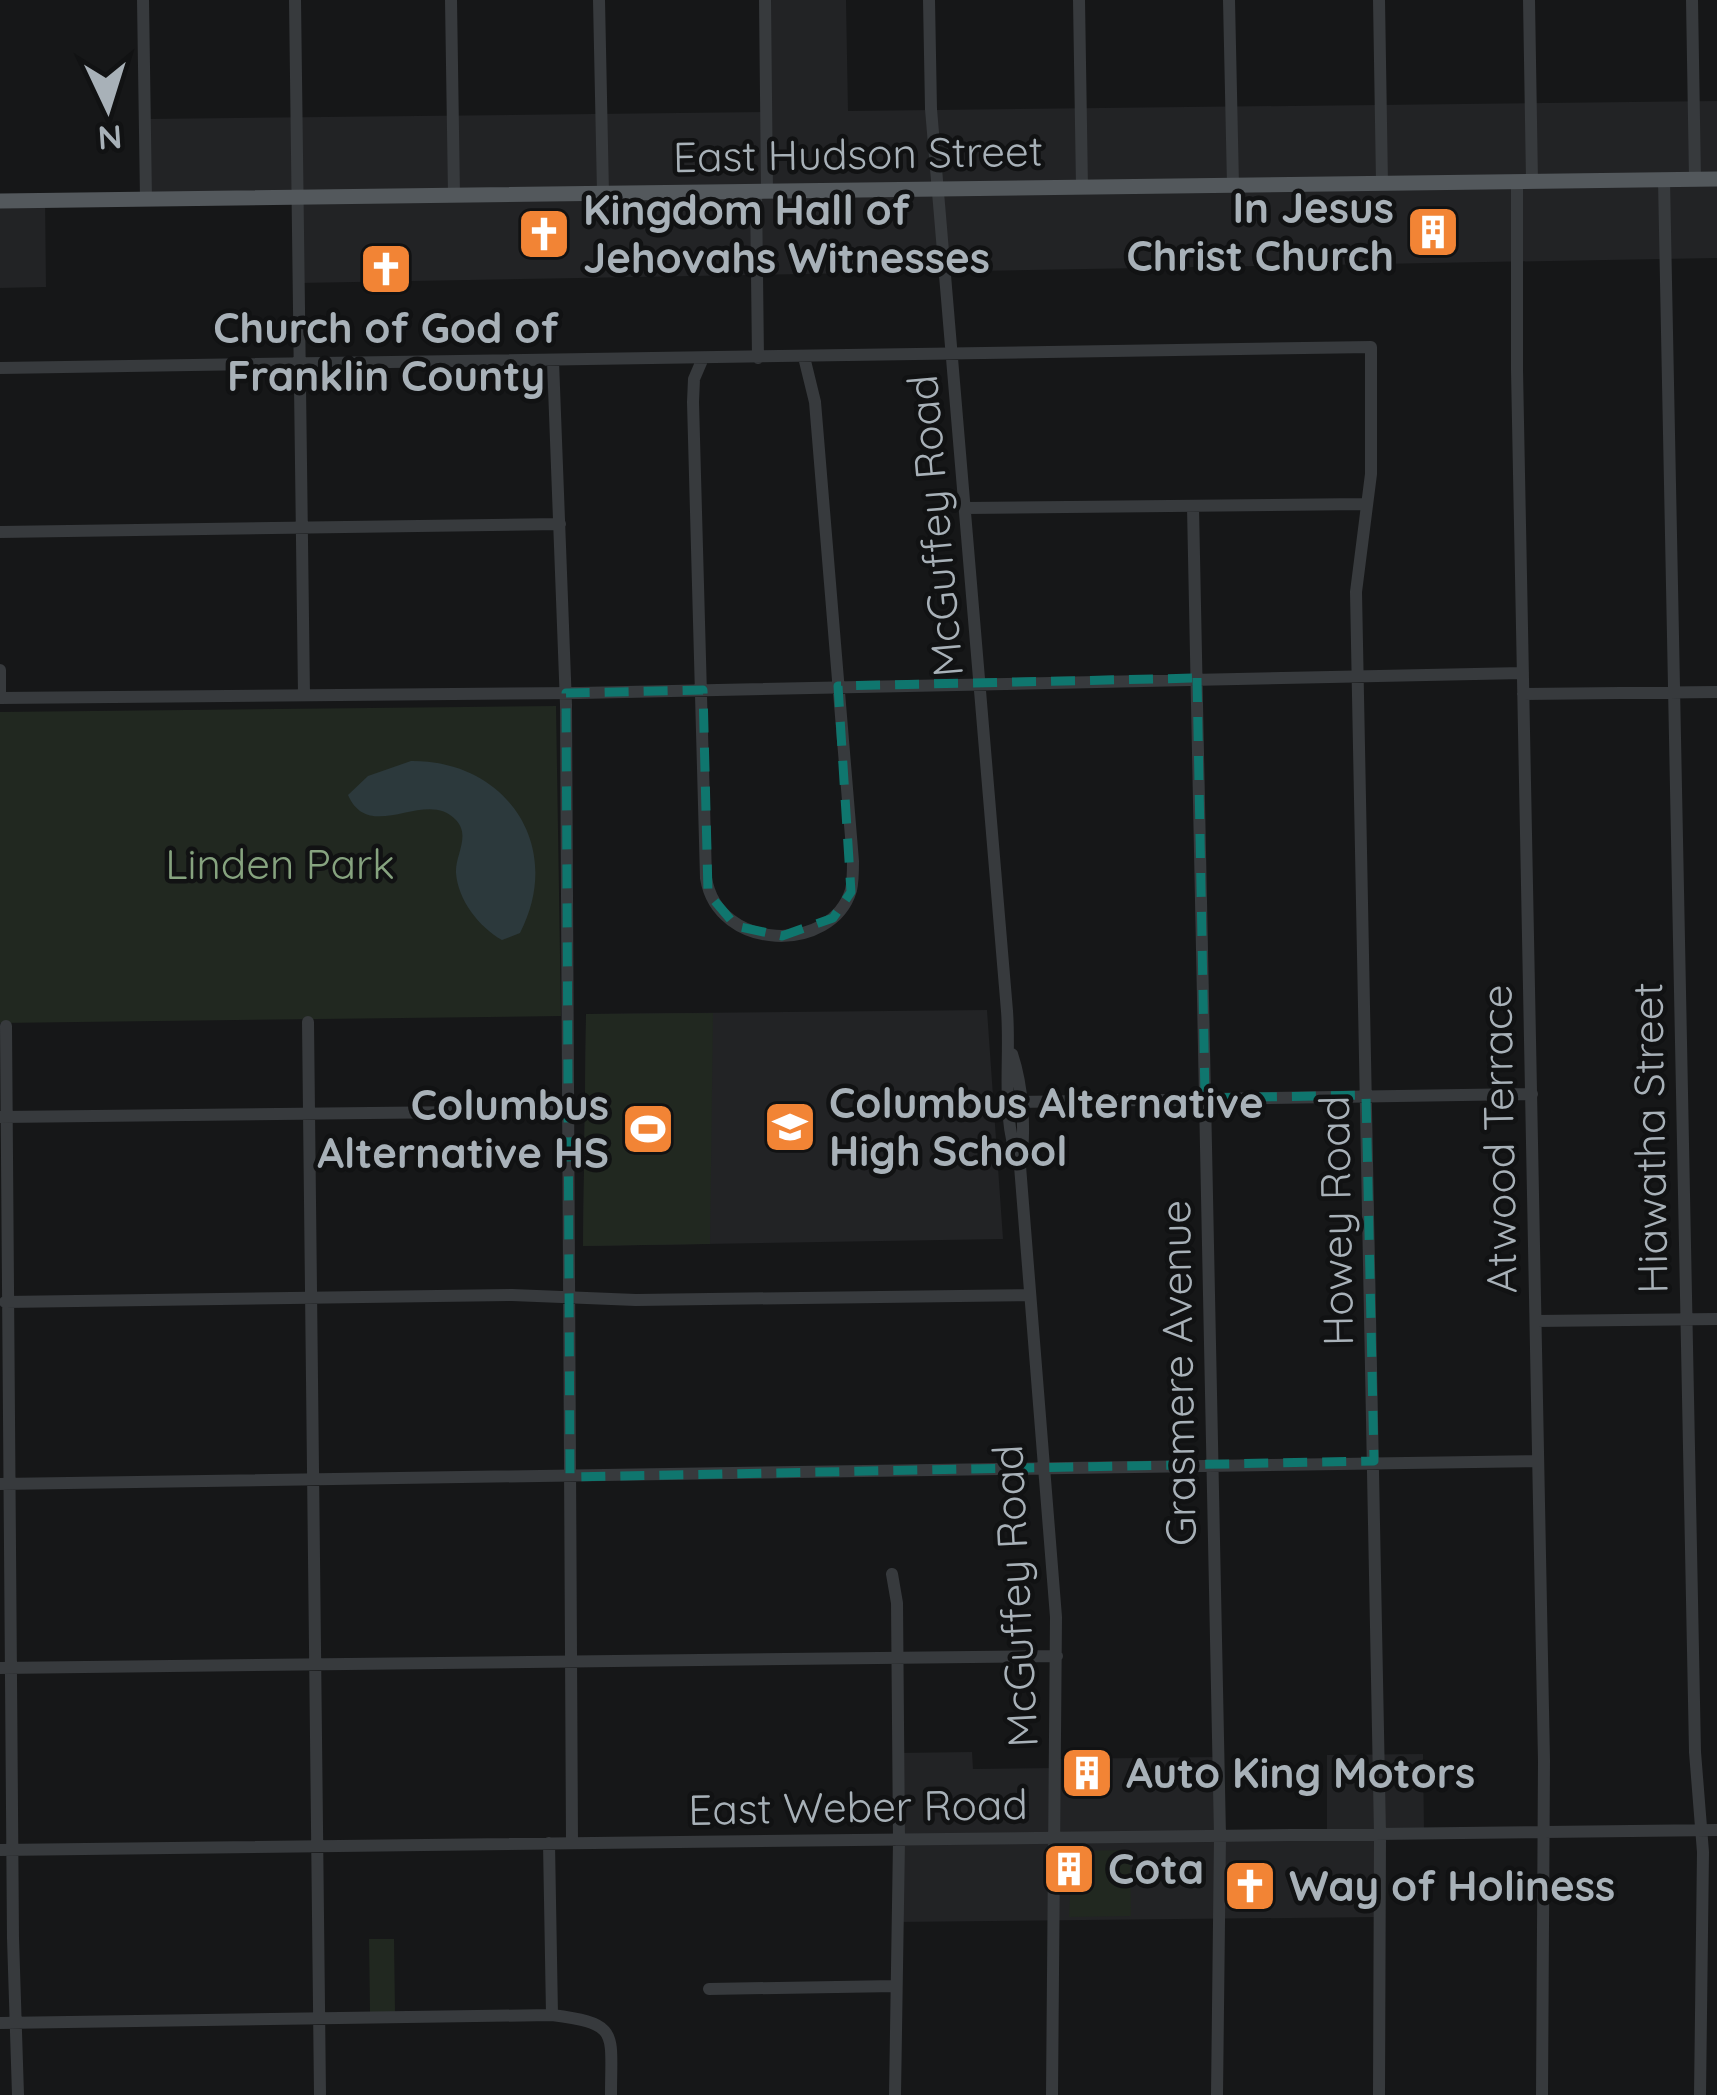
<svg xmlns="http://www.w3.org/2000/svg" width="1717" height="2095" font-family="Quicksand,sans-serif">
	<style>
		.built { fill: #222325 }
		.green { fill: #212820 }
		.water { fill: #2c393c }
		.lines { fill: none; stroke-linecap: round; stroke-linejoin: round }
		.minor { stroke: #373a3d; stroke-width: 12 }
		.major { stroke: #53585c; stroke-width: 15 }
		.marked { fill: none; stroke: #0f766e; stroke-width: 9; stroke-dasharray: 24 15; stroke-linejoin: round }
		.labels { text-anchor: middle; stroke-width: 9; stroke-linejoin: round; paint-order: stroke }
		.street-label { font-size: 42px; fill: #a8b1b8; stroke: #111213 }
		.poi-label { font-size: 42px; font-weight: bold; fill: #a8b1b8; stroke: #111213; text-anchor: start }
		.park-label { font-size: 42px; fill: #86a37f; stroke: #111213 }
	</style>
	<rect width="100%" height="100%" fill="#161718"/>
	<!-- built -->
	<path class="built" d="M 764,0 L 846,0 L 848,111 L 1717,101 L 1717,258 L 299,283 L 300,197 L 147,200 L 146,119 L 765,112 Z
		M 45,193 L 46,287 L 0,288 L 0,197 Z
		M 987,1010 L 1003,1239 L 583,1246 L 586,1014 Z
		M 972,1752 L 973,1769 L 1055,1768 L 1056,1759 L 1219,1757 L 1220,1834 L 1327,1834 L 1327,1755 L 1423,1754 L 1424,1831 L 1379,1832 L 1380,1917 L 896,1922 L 895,1753 Z"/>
	<!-- green -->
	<path class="green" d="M 556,706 L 561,1016 L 0,1023 L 0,712 Z
		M 713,1013 L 710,1244 L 583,1246 L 586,1014 Z
		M 1130,1850 L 1131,1916 L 1069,1917 L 1072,1851 Z
		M 369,1939 L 394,1939 L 395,2012 L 370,2012 Z"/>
	<!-- water -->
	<path class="water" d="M 411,761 C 506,760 565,846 520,933 L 502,940 C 479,927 458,900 456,873 C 455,855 471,836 456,820 C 426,787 370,845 348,795 L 368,776 Z"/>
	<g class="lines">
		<!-- minor -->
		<path class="minor" d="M 143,0 L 146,199
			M 295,0 L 304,695
			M 451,0 L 454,195
			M 599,0 L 603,193
			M 765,0 L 767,191
			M 929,0 L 931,109 L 1007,1011 C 1011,1062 1000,1118 1020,1166
			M 1079,0 L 1082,187
			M 1229,0 L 1233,185
			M 1379,0 L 1382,183
			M 1529,0 L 1532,181
			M 1692,0 L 1695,179
			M 1664,180 L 1695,1752 L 1703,1852 L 1700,2095
			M 1517,181 L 1517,370 L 1544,1761 L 1542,2095
			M 756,191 L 758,358
			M 703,358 L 694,379 L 693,402 L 706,878 C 718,952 832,954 851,890 C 853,882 853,870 853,861 L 815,402 L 804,357
			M 553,361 L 566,705 L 572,1843
			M 0,368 L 1371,347 L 1371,474 L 1356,592 L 1380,1834 L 1379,2095
			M 1193,507 L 1220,1836 L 1217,2095
			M 966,508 L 1364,504
			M 0,532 L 560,524
			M 0,670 L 0,698
			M 1523,694 L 1717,692
			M 0,698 L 579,693 L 1523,673
			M 308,1022 L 320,2095
			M 6,1026 L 13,1938 L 18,2095
			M 1012,1054 C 1023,1087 1026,1132 1020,1166 L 1056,1617 L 1052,2095
			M 1017,1102 L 1532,1094
			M 1,1117 L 569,1111
			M 5,1302 L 512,1295 L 636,1300 L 1029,1295
			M 1536,1321 L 1717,1319
			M 0,1484 L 1538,1461
			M 892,1574 L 897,1603 L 899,1841 L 895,2095
			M 0,1668 L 1057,1656
			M 549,1843 L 552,2015
			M 0,1850 L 1717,1830
			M 709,1989 L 896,1986
			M 0,2023 L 552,2015 C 620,2024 611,2031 611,2095"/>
		<!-- major -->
		<path class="major" d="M 0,201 L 1717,179"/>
	</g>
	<!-- marked area -->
	<path class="marked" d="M 1197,678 L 1205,1098 L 1366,1095 L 1374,1461 L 570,1477 L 566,693 L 703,690 L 708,893 L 736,926 L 782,936 L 833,918 L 851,892 L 838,686 Z"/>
	<!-- icons -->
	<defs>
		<g id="building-square" transform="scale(2.7)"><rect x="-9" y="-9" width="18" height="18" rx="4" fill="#f28435" stroke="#111213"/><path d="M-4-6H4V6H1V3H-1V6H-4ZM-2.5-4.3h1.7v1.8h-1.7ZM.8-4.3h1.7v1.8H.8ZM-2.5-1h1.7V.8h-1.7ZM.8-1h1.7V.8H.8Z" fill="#fff"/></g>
		<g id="church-square" transform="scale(2.7)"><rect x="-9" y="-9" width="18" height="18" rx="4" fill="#f28435" stroke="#111213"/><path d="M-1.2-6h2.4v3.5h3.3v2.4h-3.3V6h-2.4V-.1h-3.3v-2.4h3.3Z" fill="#fff"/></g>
		<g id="school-square" transform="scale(2.7)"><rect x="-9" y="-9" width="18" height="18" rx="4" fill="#f28435" stroke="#111213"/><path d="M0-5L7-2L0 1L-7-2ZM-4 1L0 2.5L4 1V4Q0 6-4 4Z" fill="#fff"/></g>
		<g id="stadium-square" transform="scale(2.7)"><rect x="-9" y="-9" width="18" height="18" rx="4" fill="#f28435" stroke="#111213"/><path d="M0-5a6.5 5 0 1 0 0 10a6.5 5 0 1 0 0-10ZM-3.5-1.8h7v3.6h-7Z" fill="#fff"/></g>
	</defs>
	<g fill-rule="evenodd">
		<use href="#building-square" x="1433" y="232"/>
		<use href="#church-square" x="544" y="234"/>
		<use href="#church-square" x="386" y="269"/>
		<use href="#school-square" x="790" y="1127"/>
		<use href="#stadium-square" x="648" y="1129"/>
		<use href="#building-square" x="1087" y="1773"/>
		<use href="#building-square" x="1069" y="1869"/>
		<use href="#church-square" x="1250" y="1886"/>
	</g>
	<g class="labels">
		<!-- street labels -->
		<g class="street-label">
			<text transform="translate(858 154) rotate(-1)" y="15">East Hudson Street</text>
			<text transform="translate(935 526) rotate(-95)" y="15">McGuffey Road</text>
			<text transform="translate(1650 1138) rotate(-91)" y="15">Hiawatha Street</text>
			<text transform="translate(1499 1139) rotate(-91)" y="15">Atwood Terrace</text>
			<text transform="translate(1336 1221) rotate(-91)" y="15">Howey Road</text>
			<text transform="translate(1178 1373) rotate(-91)" y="15">Grasmere Avenue</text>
			<text transform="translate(1015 1596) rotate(-93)" y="15">McGuffey Road</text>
			<text transform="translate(858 1807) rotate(-1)" y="15">East Weber Road</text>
		</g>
		<!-- poi labels -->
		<g class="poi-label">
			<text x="1394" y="223" text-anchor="end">In Jesus<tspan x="1394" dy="48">Christ Church</tspan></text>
			<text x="583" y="225">Kingdom Hall of<tspan x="583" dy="48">Jehovahs Witnesses</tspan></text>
			<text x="386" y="343" text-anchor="middle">Church of God of<tspan x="386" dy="48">Franklin County</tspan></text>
			<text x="829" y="1118">Columbus Alternative<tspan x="829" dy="48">High School</tspan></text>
			<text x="609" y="1120" text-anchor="end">Columbus<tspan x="609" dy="48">Alternative HS</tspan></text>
			<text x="1126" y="1788">Auto King Motors</text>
			<text x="1108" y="1884">Cota</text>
			<text x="1289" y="1901">Way of Holiness</text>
		</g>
		<!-- park labels -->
		<g class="park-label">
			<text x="280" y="879">Linden Park</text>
		</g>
	</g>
	<!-- north arrow -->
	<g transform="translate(108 108) rotate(176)" stroke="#111213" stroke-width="9" paint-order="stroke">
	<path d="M0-9L21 45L0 30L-21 45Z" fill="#a8b1b8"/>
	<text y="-18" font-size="33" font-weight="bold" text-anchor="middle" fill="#a8b1b8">N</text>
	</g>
</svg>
